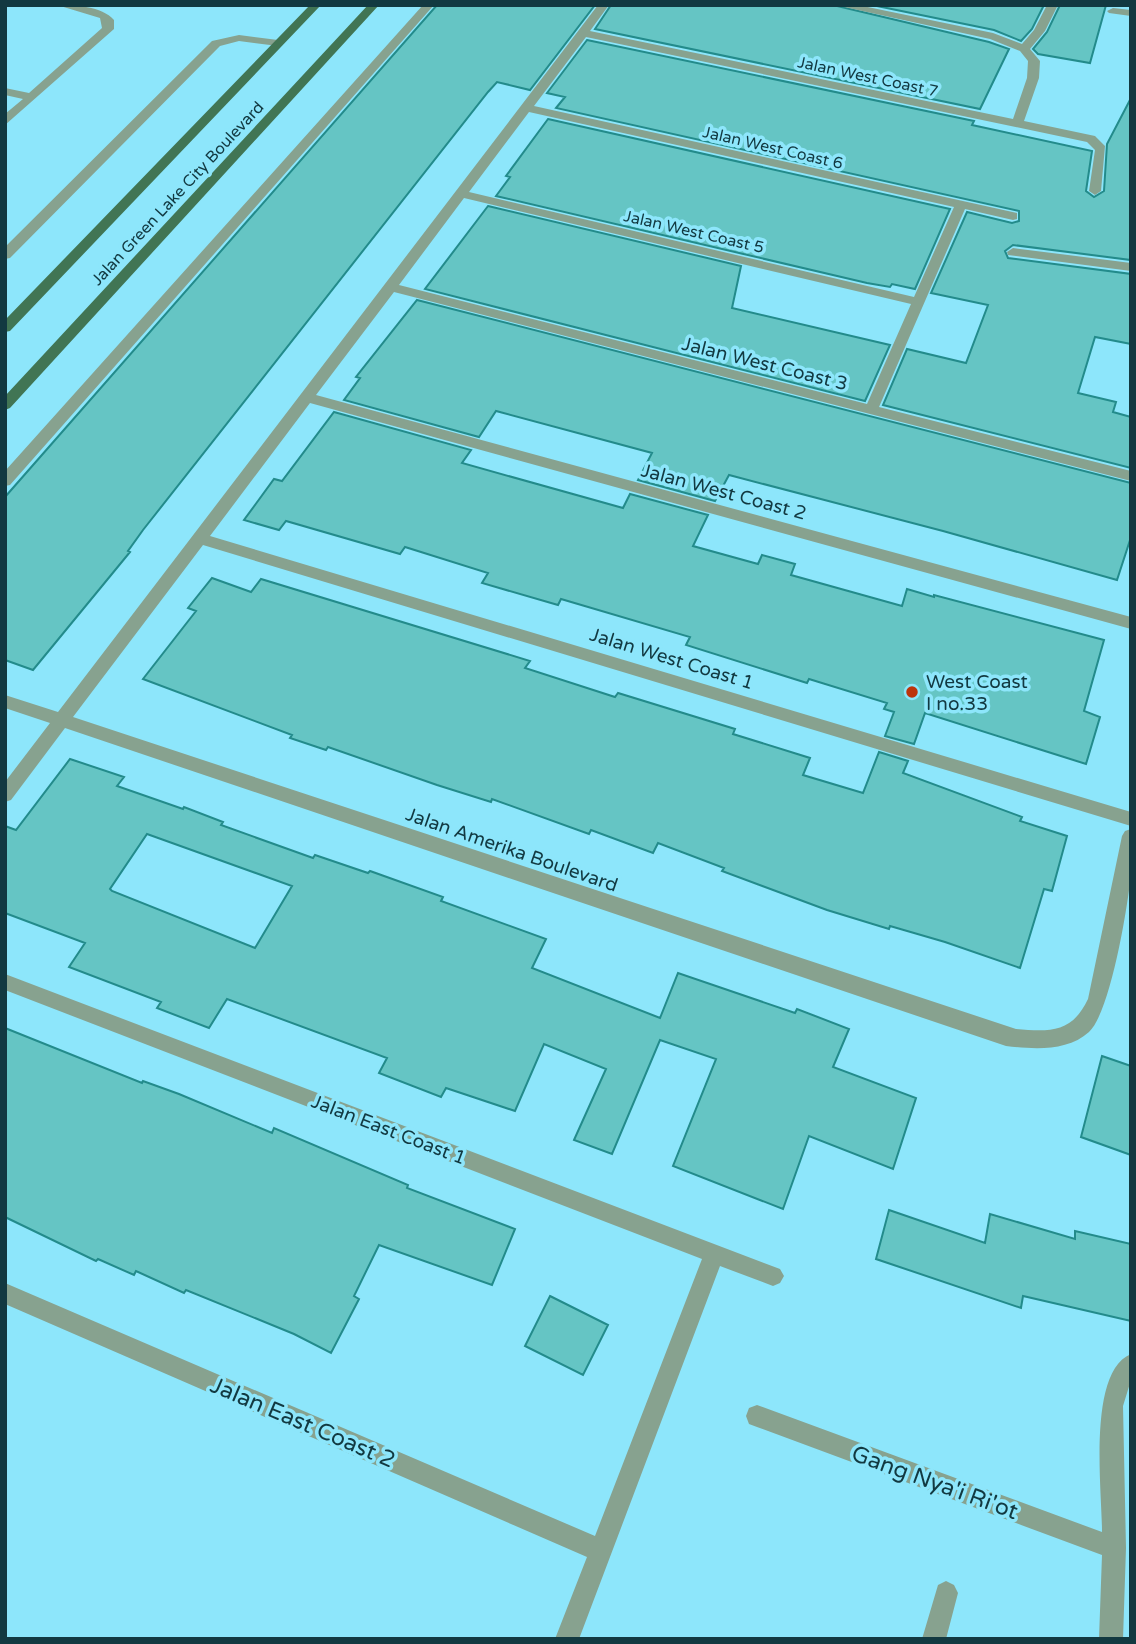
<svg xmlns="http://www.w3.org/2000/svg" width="1136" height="1644" font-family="'Varela Round',sans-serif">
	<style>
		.building { fill: #65c5c4; stroke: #238b8b; stroke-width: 2; fill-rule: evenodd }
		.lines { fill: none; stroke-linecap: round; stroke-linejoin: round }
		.lane { fill: #87a28f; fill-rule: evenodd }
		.street { fill: #87a28f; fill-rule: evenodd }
		.primary { fill: #417554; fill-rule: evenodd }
		.poi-dot { fill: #bd340c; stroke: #8de6fb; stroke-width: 2.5 }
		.labels { text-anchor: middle; stroke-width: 7; stroke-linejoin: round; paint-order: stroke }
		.far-street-label { font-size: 16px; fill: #123941; stroke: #8de6fb }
		.street-label { font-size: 19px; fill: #123941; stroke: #8de6fb }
		.poi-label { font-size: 19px; fill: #123941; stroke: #8de6fb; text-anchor: start }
		.near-street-label { font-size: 23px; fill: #123941; stroke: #8de6fb }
	</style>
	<rect width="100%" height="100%" fill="#8de6fb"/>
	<!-- building -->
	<path class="building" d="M 437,5 L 595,5 L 530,90 L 497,82 L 488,92 L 143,530 L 128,551 L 130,552 L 33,670 L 5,660 L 5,497 Z
		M 611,5 L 833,5 L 989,42 L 1009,49 L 980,109 L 595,29 Z
		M 872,5 L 1044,5 L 1032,29 L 1021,41 L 994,30 Z
		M 1060,5 L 1106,5 L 1090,63 L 1038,54 L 1033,49 L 1047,32 Z
		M 587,40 L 974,121 L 972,125 L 1092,151 L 1086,191 L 1094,197 L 1104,191 L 1107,144 L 1131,98 L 1131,260 L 1013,245 L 1005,251 L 1008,258 L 1131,274 L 1131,344 L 1095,337 L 1078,393 L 1116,402 L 1113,412 L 1131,417 L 1131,468 L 883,405 L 907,349 L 966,363 L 988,305 L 931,293 L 967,212 L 1012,223 L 1019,221 L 1019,211 L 556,108 L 565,97 L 547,93 Z
		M 548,119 L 950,209 L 915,289 L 892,284 L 890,287 L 867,283 L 496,196 L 510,177 L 506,176 Z
		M 488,206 L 741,266 L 732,308 L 890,345 L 865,401 L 425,289 Z
		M 417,300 L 1131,483 L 1131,537 L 1117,580 L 943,531 L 729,475 L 715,501 L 638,480 L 652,453 L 496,411 L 479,437 L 344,400 L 360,378 L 356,377 Z
		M 334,412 L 471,450 L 462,463 L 623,508 L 630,494 L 708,515 L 693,546 L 758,564 L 762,555 L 795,564 L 791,575 L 902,606 L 907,589 L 934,597 L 934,595 L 1104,640 L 1084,711 L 1100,717 L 1086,764 L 925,713 L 914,744 L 885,736 L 894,712 L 884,709 L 887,703 L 809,679 L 807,683 L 686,645 L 690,637 L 561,599 L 558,605 L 482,583 L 488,573 L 405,547 L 400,554 L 286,521 L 279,530 L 244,520 L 274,479 L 282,481 Z
		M 212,578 L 251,592 L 261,579 L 530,661 L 525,668 L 615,697 L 618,693 L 735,729 L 733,734 L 810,758 L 803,775 L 863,793 L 879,752 L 908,761 L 903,773 L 1022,817 L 1020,821 L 1067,836 L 1052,891 L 1044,889 L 1020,968 L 945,942 L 890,926 L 889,929 L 827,910 L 722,871 L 724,868 L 658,843 L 653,853 L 591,830 L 589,834 L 492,799 L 491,802 L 437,785 L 328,747 L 326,750 L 290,738 L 292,735 L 143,679 L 196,611 L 188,608 Z
		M 70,759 L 124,777 L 117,786 L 183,809 L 184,807 L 223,822 L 221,825 L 313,858 L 315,855 L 368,873 L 370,871 L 443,897 L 441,901 L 546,939 L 532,968 L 660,1018 L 678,973 L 795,1013 L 797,1009 L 849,1029 L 833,1067 L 916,1098 L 893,1169 L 809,1136 L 783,1209 L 673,1166 L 716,1059 L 660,1040 L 612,1154 L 574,1140 L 606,1069 L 544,1044 L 515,1111 L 446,1088 L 441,1097 L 379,1073 L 387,1058 L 227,999 L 209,1028 L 157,1008 L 161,1002 L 69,967 L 85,943 L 5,913 L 5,826 L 16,830 ZM 147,834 L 292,886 L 255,948 L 112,891 L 110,889 Z
		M 5,1028 L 142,1083 L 143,1081 L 179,1094 L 272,1133 L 274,1128 L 408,1185 L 407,1188 L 515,1229 L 492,1285 L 379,1245 L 354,1296 L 359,1299 L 331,1353 L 294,1334 L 186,1290 L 184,1293 L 136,1271 L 134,1275 L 98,1259 L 96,1261 L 5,1217 Z
		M 1102,1056 L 1131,1066 L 1131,1155 L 1081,1137 Z
		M 889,1210 L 985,1243 L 990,1214 L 1075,1239 L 1075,1231 L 1131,1244 L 1131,1321 L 1023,1296 L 1021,1308 L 876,1259 Z
		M 550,1296 L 608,1325 L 583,1375 L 525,1346 Z"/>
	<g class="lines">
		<!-- lane -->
		<path class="lane" d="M 423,5 L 434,5 L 10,485 L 5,486 L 5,471 Z
			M 239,35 L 278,40 L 284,43 L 278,46 L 239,41 L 220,46 L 10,258 L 5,259 L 5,247 L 212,41 Z"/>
		<!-- street -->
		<path class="street" d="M 57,5 C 74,5 102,6 114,20 L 114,29 L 5,125 L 5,114 L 23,99 L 5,95 L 5,88 L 29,93 L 102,28 L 100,18 Z
			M 598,5 L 609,5 L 590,31 L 1013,119 L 1027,78 L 1028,61 L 1020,51 L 990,39 L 835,5 L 858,5 L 993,33 L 1022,44 L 1034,30 L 1047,5 L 1058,5 L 1045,31 L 1030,49 L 1040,61 L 1039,78 L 1024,121 L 1095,136 L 1105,146 L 1101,191 L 1095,195 L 1089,191 L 1095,150 L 1087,142 L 586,37 L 534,106 L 1017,213 L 1017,219 L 1013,220 L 965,209 L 879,407 L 1131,471 L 1131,481 L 394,292 L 316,395 L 1131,617 L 1131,629 L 310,403 L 210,536 L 1131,812 L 1131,826 L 203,545 L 73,717 L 1016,1029 C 1050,1032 1072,1033 1088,999 L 1122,836 L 1125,831 L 1131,829 C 1131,846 1133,865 1130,883 C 1126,915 1110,1012 1089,1032 C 1067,1052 1033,1049 1006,1046 L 65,728 L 11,800 L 5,802 L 5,782 L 50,723 L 5,708 L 5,695 L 58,712 ZM 529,112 L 954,207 L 914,297 L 469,192 ZM 464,198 L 911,304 L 867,404 L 399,285 Z
			M 1113,8 L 1131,10 L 1131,16 L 1109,13 L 1107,11 Z
			M 1013,248 L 1131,263 L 1131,271 L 1008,255 L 1007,252 Z
			M 5,974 L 780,1269 L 784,1276 L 780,1283 L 773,1286 L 720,1266 L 579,1639 L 555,1639 L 587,1557 L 5,1304 L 5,1283 L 595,1536 L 702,1259 L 5,990 Z
			M 1131,1354 L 1131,1380 L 1123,1406 L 1126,1548 L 1123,1639 L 1099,1639 L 1102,1555 L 757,1427 L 749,1424 L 746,1416 L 749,1408 L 757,1405 L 1102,1532 C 1102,1490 1087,1372 1131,1354 Z
			M 946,1581 L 954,1585 L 958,1593 L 946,1639 L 922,1639 L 938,1585 Z"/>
		<!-- primary -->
		<path class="primary" d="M 310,5 L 321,5 L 10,331 L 5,332 L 5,320 Z
			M 368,5 L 379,5 L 10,408 L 5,410 L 5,396 Z"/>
	</g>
	<!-- markers -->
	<circle class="poi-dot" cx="912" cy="692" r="7"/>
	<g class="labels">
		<!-- far-street labels -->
		<g class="far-street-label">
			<text transform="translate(868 76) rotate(12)" y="6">Jalan West Coast 7</text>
			<text transform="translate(773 147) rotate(13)" y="6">Jalan West Coast 6</text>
			<text transform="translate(177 193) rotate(-47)" y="6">Jalan Green Lake City Boulevard</text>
			<text transform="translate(694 231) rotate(13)" y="6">Jalan West Coast 5</text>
		</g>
		<!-- street labels -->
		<g class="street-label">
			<text transform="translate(765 363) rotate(14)" y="7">Jalan West Coast 3</text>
			<text transform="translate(724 491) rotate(15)" y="7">Jalan West Coast 2</text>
			<text transform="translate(672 658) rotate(17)" y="7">Jalan West Coast 1</text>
			<text transform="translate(512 849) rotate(19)" y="7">Jalan Amerika Boulevard</text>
			<text transform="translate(389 1129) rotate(21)" y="7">Jalan East Coast 1</text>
		</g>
		<!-- poi labels -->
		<g class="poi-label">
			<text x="926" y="688">West Coast<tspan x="926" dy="22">I no.33</tspan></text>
		</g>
		<!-- near-street labels -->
		<g class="near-street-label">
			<text transform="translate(303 1422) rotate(23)" y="8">Jalan East Coast 2</text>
			<text transform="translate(935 1482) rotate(20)" y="8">Gang Nya'i Ri'ot</text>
		</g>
	</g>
	<!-- border -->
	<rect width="1136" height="1644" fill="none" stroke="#123941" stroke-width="14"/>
</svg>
